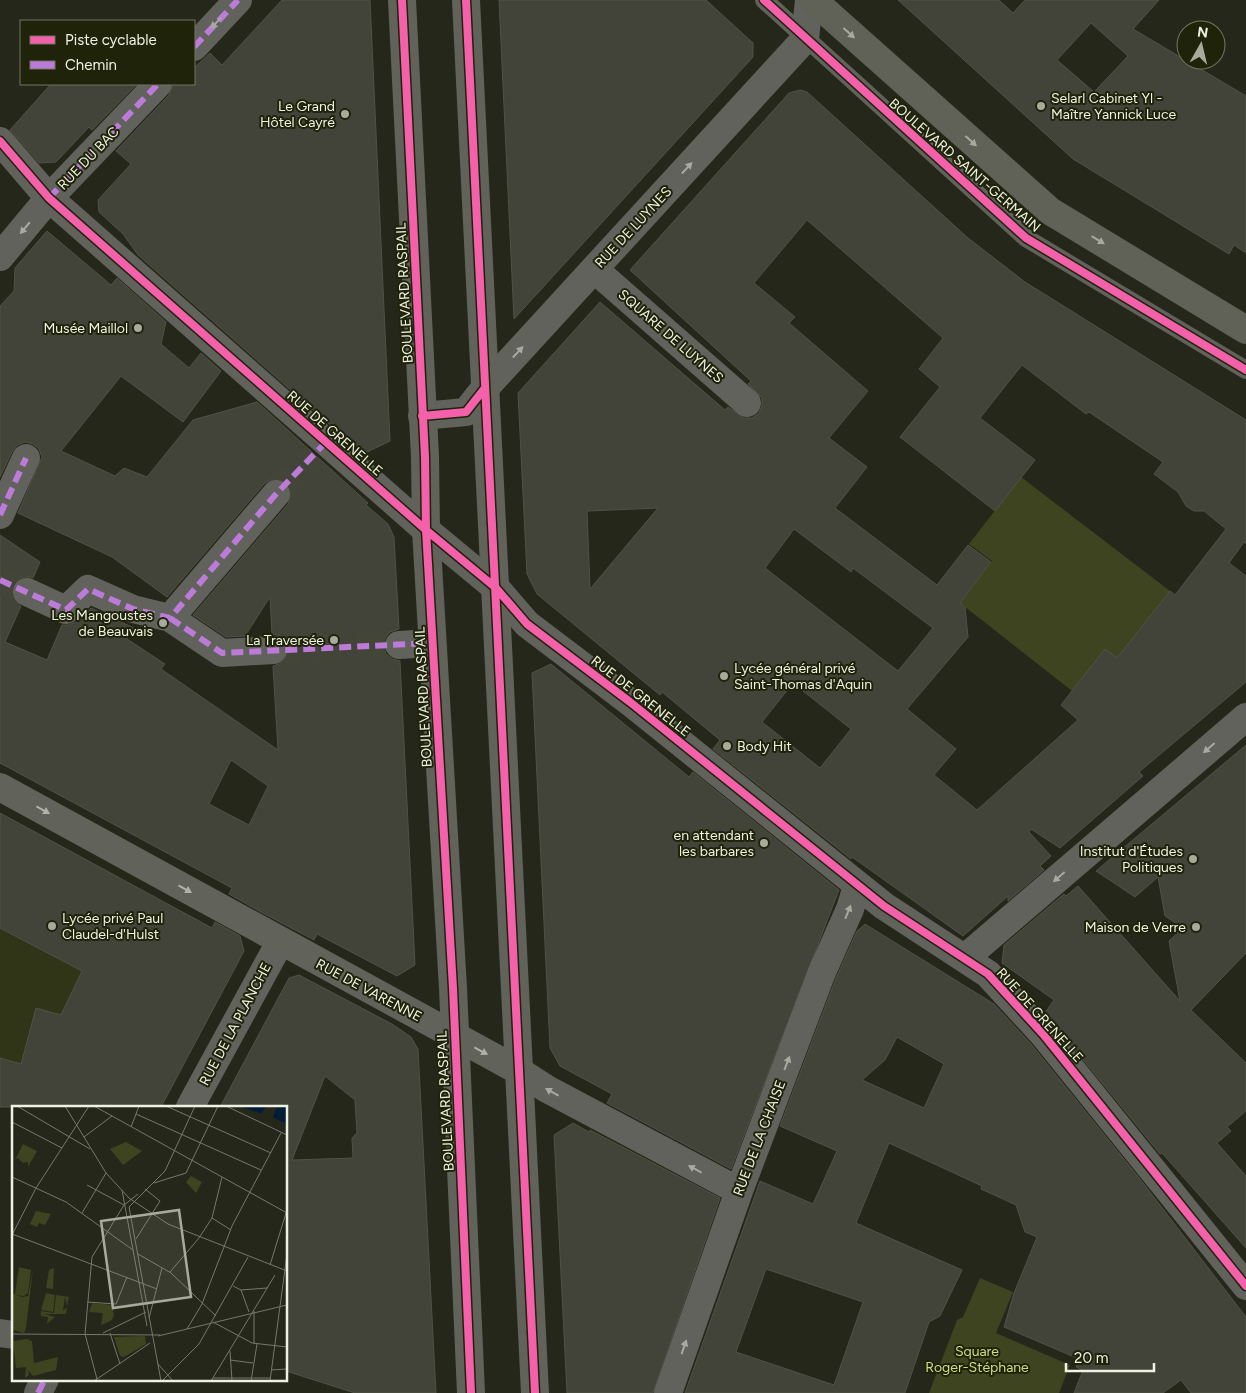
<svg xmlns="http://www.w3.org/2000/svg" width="1246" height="1393" font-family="Figtree,sans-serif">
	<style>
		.built { fill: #303517 }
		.green { fill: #3e441f }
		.building { fill: #424439; stroke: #505247; fill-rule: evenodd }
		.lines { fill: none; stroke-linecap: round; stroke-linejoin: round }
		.street-tunnel { stroke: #434538; stroke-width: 28; stroke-dasharray: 28 14; stroke-linecap: butt }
		.lane { stroke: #60625b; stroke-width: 18 }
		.street { stroke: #60625b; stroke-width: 28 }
		.secondary { stroke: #61635b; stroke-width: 28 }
		.primary { stroke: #606157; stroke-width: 28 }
		.quiet { stroke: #bd7bd9; stroke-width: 6; stroke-dasharray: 12 6; stroke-linecap: butt }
		.cycleway-casing { stroke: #1f230a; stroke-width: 11 }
		.cycleway { stroke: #f560ab; stroke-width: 8 }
		.oneway { fill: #a7aa9e }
		.oneway2 { fill: #a7aa9c }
		.oneway3 { fill: #afb2a5 }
		.poi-dot { fill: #a8ab9c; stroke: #1f230a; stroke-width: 2 }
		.labels { text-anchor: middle; stroke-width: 4; stroke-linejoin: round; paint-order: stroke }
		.poi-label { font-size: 14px; fill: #eef2e2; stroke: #1f230a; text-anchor: end }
		.street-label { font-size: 14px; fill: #eef2e2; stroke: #1f230a }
		.park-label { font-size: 14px; fill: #cddd83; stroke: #1f230a }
		.inset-road { fill: none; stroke: #75786a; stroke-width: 1 }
		.view { fill: #a8ab9c; fill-opacity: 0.15; stroke: #a8ab9c; stroke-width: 2.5 }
		.inset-edge { fill: none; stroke: #eef2e2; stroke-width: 2.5 }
	</style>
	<rect width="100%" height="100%" fill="#25271a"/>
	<!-- built -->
	<path class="built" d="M 17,822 L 125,881 L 55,1028 L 14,1107 L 0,1103 L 0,853 Z"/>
	<!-- green -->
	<path class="green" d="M 1021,477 L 1170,591 L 1117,658 L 1072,691 L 960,603 L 992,561 L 969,544 Z
		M 980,1278 L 1013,1292 L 996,1333 L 1070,1365 L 1059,1393 L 929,1393 L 957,1320 L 963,1317 Z"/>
	<!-- building -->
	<path class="building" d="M 282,0 L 370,0 L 390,441 L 363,454 L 138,255 L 123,234 L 99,212 L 98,200 L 131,164 L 116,151 L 169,95 L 173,84 L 194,84 L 194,68 L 210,53 L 222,65 Z
		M 499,0 L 706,0 L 753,43 L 753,57 L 514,319 Z
		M 898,0 L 999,0 L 1013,13 L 1025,0 L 1159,0 L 1133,29 L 1246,96 L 1246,253 L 1234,245 L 1229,254 L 1073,159 ZM 1091,23 L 1128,56 L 1094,92 L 1057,60 Z
		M 51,84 L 137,84 L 92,130 L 89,127 L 56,162 L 39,163 L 10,130 Z
		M 800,90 L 807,92 L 968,238 L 1025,282 L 1246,420 L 1246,544 L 1244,542 L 1229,563 L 1246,576 L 1246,682 L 1139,772 L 1143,776 L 1060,848 L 1031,829 L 1029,832 L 1051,856 L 1040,866 L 1044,870 L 1008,901 L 1008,896 L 963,936 L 852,857 L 851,859 L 713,749 L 720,740 L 662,692 L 660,695 L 537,594 L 527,574 L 518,393 L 600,302 L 725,410 L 728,407 L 744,418 L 752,418 L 759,413 L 762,406 L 762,398 L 748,384 L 751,381 L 630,270 L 789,93 ZM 807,220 L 943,338 L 919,369 L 940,387 L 900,437 L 995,511 L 1035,460 L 980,418 L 1022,365 L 1086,414 L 1089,412 L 1163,462 L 1154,474 L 1178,492 L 1186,506 L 1194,511 L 1204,511 L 1226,529 L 1175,595 L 1170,591 L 1117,658 L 1105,649 L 1061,705 L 1078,720 L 977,810 L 934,775 L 956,749 L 907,709 L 968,637 L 965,607 L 960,603 L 991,562 L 968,545 L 937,585 L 835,508 L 867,467 L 829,438 L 868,391 L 789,323 L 795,317 L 754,283 ZM 658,508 L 590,589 L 587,511 ZM 794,529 L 851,572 L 853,568 L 933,628 L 898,671 L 765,568 ZM 793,683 L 851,729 L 820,768 L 762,722 Z
		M 47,231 L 111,285 L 117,278 L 166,322 L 161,344 L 189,368 L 201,353 L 221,371 L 183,422 L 121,376 L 61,451 L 115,476 L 124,468 L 147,477 L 193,420 L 257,402 L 368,503 L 366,505 L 388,524 L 394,537 L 399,629 L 390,632 L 385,638 L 383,645 L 386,654 L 392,659 L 400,661 L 415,965 L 397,976 L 317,934 L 314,940 L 261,912 L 229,894 L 232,888 L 0,763 L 0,535 L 40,562 L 33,578 L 26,576 L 18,579 L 13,586 L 12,594 L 14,601 L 21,606 L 5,642 L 47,660 L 62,625 L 69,625 L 76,622 L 91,608 L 134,628 L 127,639 L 165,664 L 161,669 L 278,750 L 273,666 L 282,663 L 287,657 L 289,650 L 286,641 L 280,636 L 272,634 L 270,597 L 245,636 L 226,637 L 193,615 L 288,504 L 291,497 L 291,489 L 286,482 L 279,479 L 271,479 L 264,484 L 167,597 L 112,557 L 18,513 L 42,457 L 39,449 L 33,444 L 25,442 L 17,445 L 12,452 L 0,477 L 0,306 L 14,291 L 15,268 ZM 231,760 L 268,786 L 249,825 L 209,804 Z
		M 551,664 L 689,777 L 693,772 L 839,890 L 731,1169 L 607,1103 L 612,1094 L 560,1066 L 550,1048 L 532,673 Z
		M 1246,745 L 1246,953 L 1191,1010 L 1246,1063 L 1246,1111 L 1227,1127 L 1231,1131 L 1217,1143 L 1246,1176 L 1246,1248 L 1162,1153 L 1160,1154 L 1045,1013 L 1054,1000 L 1002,963 L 1004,945 L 1064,894 L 1066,896 L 1078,886 L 1180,1001 L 1169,941 L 1183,928 L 1165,916 L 1158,877 L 1135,897 L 1096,871 Z
		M 0,813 L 212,928 L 215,922 L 240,936 L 244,951 L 161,1107 L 0,1107 L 0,1058 L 21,1064 L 36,1008 L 61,1015 L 82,971 L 0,928 Z
		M 865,924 L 994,1004 L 1031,1044 L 1140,1179 L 1246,1317 L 1246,1393 L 1191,1393 L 1181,1380 L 1163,1393 L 1074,1393 L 1083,1370 L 1076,1367 L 1079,1359 L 1004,1327 L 1014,1293 L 1037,1237 L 1025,1232 L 1016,1205 L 981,1189 L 982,1186 L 889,1143 L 856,1223 L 962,1270 L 940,1316 L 929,1322 L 905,1393 L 685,1393 L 760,1181 L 813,1204 L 837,1151 L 780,1126 L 836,978 L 857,931 ZM 897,1037 L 944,1064 L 924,1108 L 862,1080 L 885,1060 ZM 766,1269 L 863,1302 L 834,1385 L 736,1352 Z
		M 299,975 L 392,1024 L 411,1037 L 418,1049 L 436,1393 L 355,1393 L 286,1371 L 286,1107 L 220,1107 L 289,978 ZM 325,1076 L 355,1100 L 357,1133 L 352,1138 L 353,1158 L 292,1160 Z
		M 573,1123 L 589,1132 L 590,1130 L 720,1198 L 653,1393 L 567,1393 L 554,1135 Z"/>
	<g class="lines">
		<!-- street-tunnel -->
		<path class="street-tunnel" d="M 276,494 L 312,457
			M 0,580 L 27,592
			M 273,650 L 399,645"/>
		<!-- lane -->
		<path class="lane" d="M 764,0 L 1026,238 L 1246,370"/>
		<!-- street -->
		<path class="street" d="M 194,47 L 238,0
			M 0,141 L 49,198 L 426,530 L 496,588 L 527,624 L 630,702 L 884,906 L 988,974 L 1043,1034 L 1246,1286
			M 0,257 L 49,198 L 158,84
			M 594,269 L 747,403
			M 422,416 L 466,412 L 485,388 L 805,39 L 809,0
			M 0,515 L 26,458
			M 27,592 L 66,610 L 88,589 L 133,609 L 170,618 L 276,494
			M 170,618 L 222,653 L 273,650
			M 399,645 L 432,643
			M 965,958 L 1246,717
			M 519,1071 L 547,1089 L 739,1191
			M 190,1107 L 280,942
			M 0,1333 L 14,1335
			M 38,1393 L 45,1379
			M 668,1393 L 739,1191 L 822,972 L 850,909 L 857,886"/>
		<!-- secondary -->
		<path class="secondary" d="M 402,0 L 425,457 L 426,530 L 453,988 L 471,1393
			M 466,0 L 535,1393
			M 0,787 L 519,1071"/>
		<!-- primary -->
		<path class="primary" d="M 813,0 L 1050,211 L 1246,330"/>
		<!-- quiet -->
		<path class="quiet" d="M 194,47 L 238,0
			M 49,198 L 158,84
			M 0,515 L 26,458
			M 0,580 L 66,610 L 88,589 L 133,609 L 170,618 L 276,494 L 326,442
			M 170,618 L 222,653 L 432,643
			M 38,1393 L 45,1379"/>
		<!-- cycleway casing -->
		<g class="cycleway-casing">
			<path id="cycleway" d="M 402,0 L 425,457 L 426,530 L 453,988 L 471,1393
				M 466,0 L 535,1393
				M 764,0 L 1026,238 L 1246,370
				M 0,141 L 49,198 L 426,530 L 496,588 L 527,624 L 630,702 L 884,906 L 988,974 L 1043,1034 L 1246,1286
				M 422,416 L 466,412 L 485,388"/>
		</g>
		<!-- cycleway -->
		<use href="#cycleway" class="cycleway"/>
	</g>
	<!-- one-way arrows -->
	<defs><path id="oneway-solid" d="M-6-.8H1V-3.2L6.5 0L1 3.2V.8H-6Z" transform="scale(1.25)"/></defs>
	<g class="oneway">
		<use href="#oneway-solid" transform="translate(216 23) rotate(134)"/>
		<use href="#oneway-solid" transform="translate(687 168) rotate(-47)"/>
		<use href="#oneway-solid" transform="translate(25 228) rotate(130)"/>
		<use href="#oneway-solid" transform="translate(518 352) rotate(-47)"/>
		<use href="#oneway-solid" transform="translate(1209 748) rotate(139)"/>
		<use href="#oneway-solid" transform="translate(1059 877) rotate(139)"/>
		<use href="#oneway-solid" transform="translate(848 912) rotate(-68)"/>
		<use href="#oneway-solid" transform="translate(787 1063) rotate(-69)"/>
		<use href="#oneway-solid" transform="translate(552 1092) rotate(-151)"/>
		<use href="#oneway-solid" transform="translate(695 1169) rotate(-152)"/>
		<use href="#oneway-solid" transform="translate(684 1347) rotate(-71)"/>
	</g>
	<g class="oneway2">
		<use href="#oneway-solid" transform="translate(849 33) rotate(42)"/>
		<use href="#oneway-solid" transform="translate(971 141) rotate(42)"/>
		<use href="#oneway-solid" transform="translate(1098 240) rotate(31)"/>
	</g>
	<g class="oneway3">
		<use href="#oneway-solid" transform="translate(43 810) rotate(29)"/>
		<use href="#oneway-solid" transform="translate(185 889) rotate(29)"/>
		<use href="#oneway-solid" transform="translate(481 1051) rotate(28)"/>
	</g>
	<!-- markers -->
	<g class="poi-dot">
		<circle cx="1041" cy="106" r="5"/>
		<circle cx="345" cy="114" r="5"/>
		<circle cx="138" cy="328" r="5"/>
		<circle cx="163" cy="623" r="5"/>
		<circle cx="334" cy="640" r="5"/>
		<circle cx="724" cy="676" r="5"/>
		<circle cx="727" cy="746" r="5"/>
		<circle cx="764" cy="843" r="5"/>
		<circle cx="1193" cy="859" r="5"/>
		<circle cx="52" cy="926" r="5"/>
		<circle cx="1196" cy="927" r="5"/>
	</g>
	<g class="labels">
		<!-- poi labels -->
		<g class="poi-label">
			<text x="1051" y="103" text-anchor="start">Selarl Cabinet Yl -<tspan x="1051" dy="16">Maître Yannick Luce</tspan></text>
			<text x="335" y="111">Le Grand<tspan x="335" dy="16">Hôtel Cayré</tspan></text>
			<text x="128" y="333">Musée Maillol</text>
			<text x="153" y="620">Les Mangoustes<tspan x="153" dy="16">de Beauvais</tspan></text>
			<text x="324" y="645">La Traversée</text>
			<text x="734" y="673" text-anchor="start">Lycée général privé<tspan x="734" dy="16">Saint-Thomas d'Aquin</tspan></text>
			<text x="737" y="751" text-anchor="start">Body Hit</text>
			<text x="754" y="840">en attendant<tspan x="754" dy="16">les barbares</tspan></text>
			<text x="1183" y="856">Institut d'Études<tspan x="1183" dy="16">Politiques</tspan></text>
			<text x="62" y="923" text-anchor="start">Lycée privé Paul<tspan x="62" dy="16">Claudel-d'Hulst</tspan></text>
			<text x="1186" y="932">Maison de Verre</text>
		</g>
		<!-- street labels -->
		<g class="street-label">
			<text transform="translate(88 158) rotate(-46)" y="5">RUE DU BAC</text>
			<text transform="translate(965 165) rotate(41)" y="5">BOULEVARD SAINT-GERMAIN</text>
			<text transform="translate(633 227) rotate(-47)" y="5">RUE DE LUYNES</text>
			<text transform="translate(404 293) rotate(-93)" y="5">BOULEVARD RASPAIL</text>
			<text transform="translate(671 336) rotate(41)" y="5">SQUARE DE LUYNES</text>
			<text transform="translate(335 433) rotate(41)" y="5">RUE DE GRENELLE</text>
			<text transform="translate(641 696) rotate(38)" y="5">RUE DE GRENELLE</text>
			<text transform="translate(423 697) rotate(-93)" y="5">BOULEVARD RASPAIL</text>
			<text transform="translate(369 990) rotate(28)" y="5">RUE DE VARENNE</text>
			<text transform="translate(1040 1015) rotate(48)" y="5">RUE DE GRENELLE</text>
			<text transform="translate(235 1024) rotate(-62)" y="5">RUE DE LA PLANCHE</text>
			<text transform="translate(445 1101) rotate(-93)" y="5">BOULEVARD RASPAIL</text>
			<text transform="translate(759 1138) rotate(-69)" y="5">RUE DE LA CHAISE</text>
		</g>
		<!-- park labels -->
		<g class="park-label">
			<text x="977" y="1356">Square<tspan x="977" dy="16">Roger-Stéphane</tspan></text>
		</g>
	</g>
	<!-- overview -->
	<g transform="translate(12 1106)">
		<rect width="275" height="275" fill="#25271a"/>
		<path d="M 114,36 L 130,45 L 111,59 L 98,43 ZM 11,38 L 25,45 L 16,61 L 16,56 L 11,57 L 6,52 L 3,54 ZM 179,70 L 190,76 L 184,87 L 174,76 ZM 24,105 L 39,108 L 33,119 L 27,117 L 25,121 L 18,118 ZM 7,161 L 19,164 L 16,187 L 12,190 L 3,189 L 10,191 L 16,190 L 21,163 L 14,222 L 12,227 L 2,224 L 0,227 L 0,187 L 3,188 ZM 42,162 L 41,183 L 34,182 L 37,164 ZM 34,187 L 43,189 L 41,206 L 29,204 ZM 44,189 L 57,191 L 55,200 L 53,191 L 51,205 L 55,201 L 54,208 L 33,208 L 43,211 L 35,218 L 36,211 L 29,210 L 29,205 L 42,207 ZM 80,197 L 100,199 L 102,209 L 100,214 L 89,219 L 91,207 L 77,206 ZM 133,230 L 134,238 L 112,251 L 108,250 L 102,231 ZM 14,233 L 20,235 L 22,257 L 46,251 L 44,264 L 21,270 L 16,264 L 17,269 L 13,272 L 14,261 L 4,262 L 1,235 Z" fill="#3e441f"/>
		<path d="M 227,0 L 275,0 L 275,18 L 260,11 Z" fill="#031d37"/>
		<path d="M 255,0 L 265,0 L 261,11 L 263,16 L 247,10 Z" fill="#25271a"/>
		<path class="inset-road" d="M 5,0 L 78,43M 53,0 L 94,67 L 117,92 L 156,118 L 275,165M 82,0 L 275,107M 154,0 L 259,47M 214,0 L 275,29M 124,8 L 249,64M 0,16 L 50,42M 119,21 L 127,0M 72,31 L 100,10M 0,71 L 54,96 L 121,144M 142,77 L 174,67 L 206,0M 75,79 L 112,99M 110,84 L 135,220M 70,107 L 94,67M 200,112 L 219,124M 0,128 L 145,183M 0,129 L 24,82 L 77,0M 124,133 L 148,95 L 133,83M 126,148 L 159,167 L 204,210M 258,159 L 274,107M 158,166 L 187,132 L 200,112 L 210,71M 221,180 L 229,184 L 255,182M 229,184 L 237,206M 75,196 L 104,198 L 115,171M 137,212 L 150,162M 201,216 L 240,237 L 275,241M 175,223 L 190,198 L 220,120 L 269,27M 91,227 L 134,206M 98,227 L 108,258M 0,228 L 148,229M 146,230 L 275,199M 242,238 L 242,205M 218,245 L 220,275M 218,254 L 241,257M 146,258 L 161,275M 259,264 L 275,263M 201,272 L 258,272M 85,273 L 73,228 L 80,151 L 112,99 L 126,88M 82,275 L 138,237M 149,275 L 117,101 L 153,65 L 183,0M 150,275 L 187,238 L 236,151M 199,275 L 263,169M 239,275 L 245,238M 258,275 L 275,148"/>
		<path class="view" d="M 167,104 L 179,191 L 101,202 L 89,115 Z"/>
		<rect width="275" height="275" class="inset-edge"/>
	</g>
	<!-- legend -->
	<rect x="20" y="20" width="175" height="65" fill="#1f230a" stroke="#727660"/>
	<rect x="30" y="36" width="25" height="8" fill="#f560ab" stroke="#727660"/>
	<text x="65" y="45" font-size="15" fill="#eef2e2">Piste cyclable</text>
	<rect x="30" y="61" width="25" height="8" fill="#bd7bd9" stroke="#727660"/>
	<text x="65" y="70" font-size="15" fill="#eef2e2">Chemin</text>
	<!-- north arrow -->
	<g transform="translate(1201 45) rotate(8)"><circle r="24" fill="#1f230a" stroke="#727660"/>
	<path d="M0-4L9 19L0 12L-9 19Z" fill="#a8ab9c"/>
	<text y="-8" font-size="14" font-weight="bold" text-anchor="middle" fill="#eef2e2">N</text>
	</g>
	<!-- scale -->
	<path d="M1066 1363v8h88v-8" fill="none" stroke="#eef2e2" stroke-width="2.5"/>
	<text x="1074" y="1363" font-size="15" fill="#eef2e2" stroke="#1f230a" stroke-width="4" paint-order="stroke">20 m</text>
</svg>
